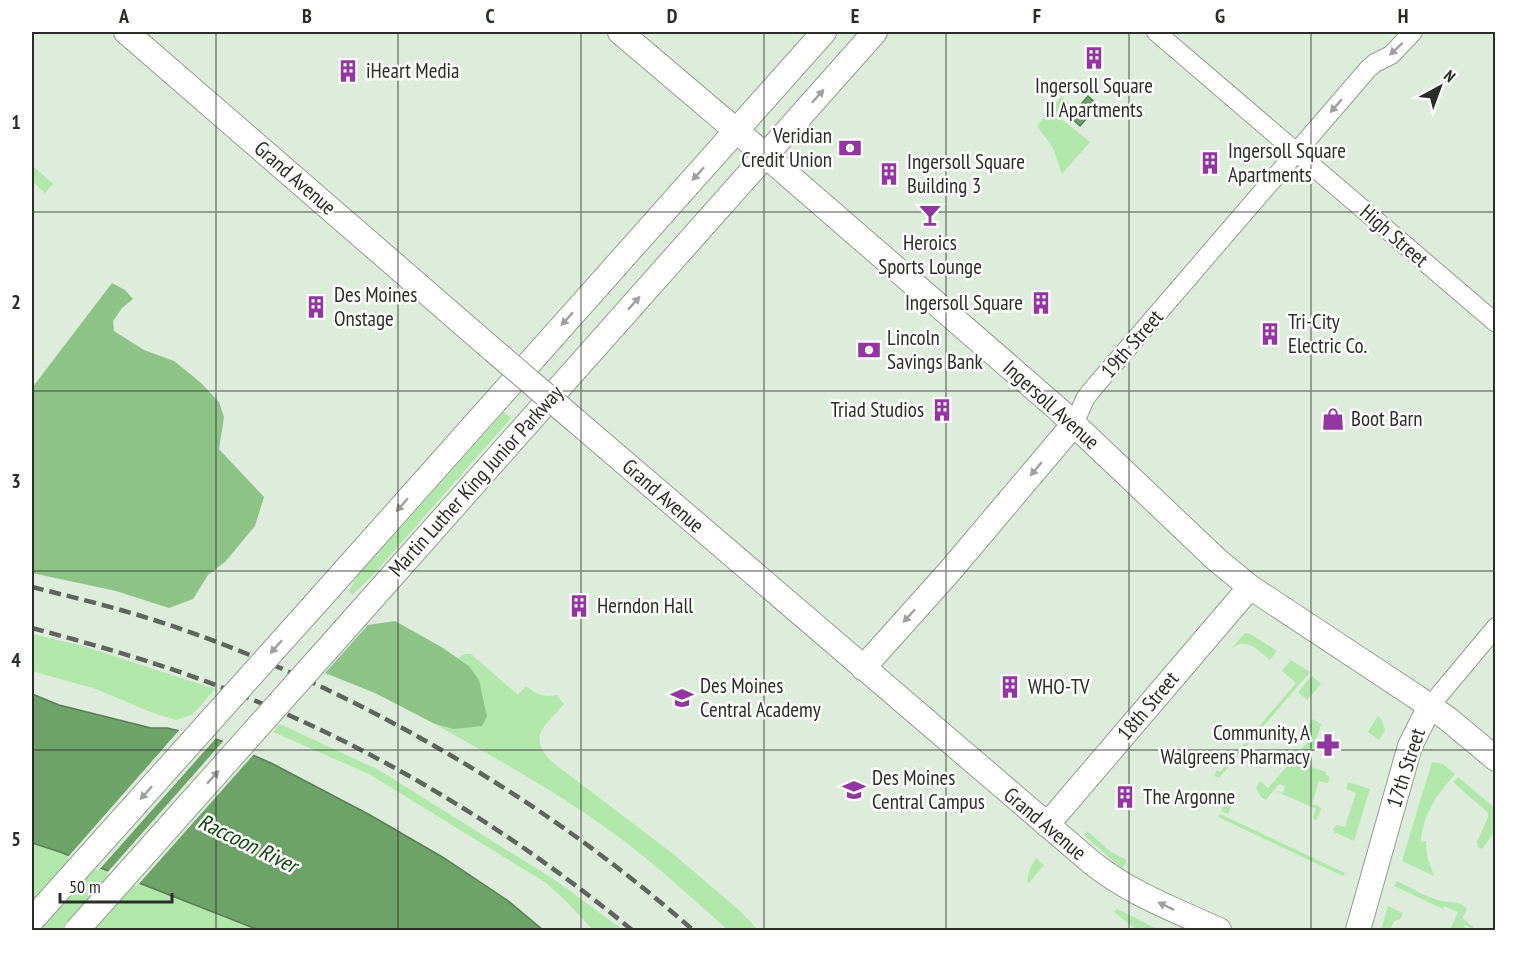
<svg xmlns="http://www.w3.org/2000/svg" width="1527" height="962" font-family="'PT Sans Narrow',sans-serif">
	<style>
		.green { fill: #b2e7ac }
		.forest { fill: #8dc387 }
		.water { fill: #6da268; stroke: #597f55; stroke-width: 1.5 }
		.pier { fill: #ddecdb }
		.lines { fill: none; stroke-linecap: round; stroke-linejoin: round }
		.minor-casing { stroke: #919e8f; stroke-width: 20 }
		.major-casing { stroke: #919e8f; stroke-width: 26 }
		.minor { stroke: #fff; stroke-width: 18 }
		.major { stroke: #fff; stroke-width: 24 }
		.rail { stroke: #5d655c; stroke-width: 4.5; stroke-dasharray: 12 6; stroke-linecap: butt }
		.major-bridge-casing { stroke: #919e8f; stroke-width: 26; stroke-linecap: butt }
		.major-bridge { stroke: #fff; stroke-width: 24 }
		.oneway { fill: #9fa19e }
		.grid { fill: none; stroke: #292e28; stroke-width: 1.5; stroke-opacity: 0.55 }
		.labels { text-anchor: middle; stroke-width: 5; stroke-linejoin: round; paint-order: stroke }
		.poi-label { font-size: 21px; fill: #292e28; stroke: #fff; text-anchor: start }
		.street-label { font-size: 21px; fill: #292e28; stroke: #fff }
		.water-label { font-size: 22px; font-style: italic; fill: #10470d; stroke: #fff }
		.neatline { fill: none; stroke: #292e28; stroke-width: 2 }
		.grid-label { font-size: 20px; text-anchor: middle; font-weight: bold; fill: #292e28 }
	</style>
	<rect width="100%" height="100%" fill="#ddecdb"/>
	<!-- green -->
	<path class="green" d="M 1061,97 L 1070,104 L 1059,117 L 1090,142 L 1062,174 L 1053,148 L 1037,126 Z
		M 32,165 L 53,184 L 45,193 L 32,181 Z
		M 504,412 L 511,418 L 372,576 L 353,594 L 349,591 L 358,575 Z
		M 1245,633 L 1250,634 L 1277,651 L 1270,660 C 1258,650 1246,636 1231,649 Z
		M 32,634 L 83,646 L 215,689 L 192,715 L 176,720 L 153,713 L 96,689 L 32,671 Z
		M 465,654 L 471,654 L 518,695 L 526,686 C 536,694 544,698 557,695 L 564,704 C 546,726 526,735 552,762 L 672,853 L 739,910 L 758,930 L 728,930 C 692,898 655,864 616,835 C 559,793 497,759 435,724 L 453,729 L 487,716 L 483,698 L 469,666 L 458,658 Z
		M 1291,660 L 1310,672 L 1219,778 L 1214,776 L 1217,770 L 1220,772 L 1296,683 L 1282,671 Z
		M 1312,676 L 1321,684 L 1307,700 L 1298,692 Z
		M 1378,716 L 1382,721 L 1385,730 L 1379,740 L 1368,732 Z
		M 1313,719 L 1321,724 L 1308,766 L 1326,772 L 1326,775 L 1330,777 L 1328,783 L 1319,781 L 1312,804 L 1319,806 L 1321,809 L 1317,819 L 1315,820 L 1313,817 L 1316,809 L 1278,792 L 1278,791 L 1283,793 L 1285,786 L 1279,784 L 1266,800 L 1261,797 L 1256,788 L 1260,781 L 1268,788 L 1312,737 L 1305,731 Z
		M 280,724 L 379,770 L 555,880 L 623,930 L 593,930 L 567,902 L 546,883 L 369,774 L 273,732 Z
		M 1432,762 L 1443,764 L 1455,774 C 1437,795 1423,813 1421,842 L 1426,841 L 1427,856 L 1434,876 L 1402,861 Z
		M 1458,777 L 1495,808 L 1495,832 L 1482,849 L 1478,847 L 1477,842 L 1488,817 L 1488,813 L 1453,782 Z
		M 1348,782 L 1370,789 L 1354,841 L 1334,832 L 1333,829 L 1337,825 L 1345,827 L 1356,793 L 1346,789 Z
		M 1230,792 L 1236,795 L 1228,814 L 1221,811 Z
		M 1220,814 L 1345,873 L 1343,876 L 1218,817 Z
		M 1087,831 L 1111,852 L 1127,860 L 1123,868 L 1119,866 L 1084,835 Z
		M 32,843 L 60,852 L 259,930 L 32,930 Z
		M 1036,858 L 1044,865 L 1028,884 C 1027,874 1030,867 1036,858 Z
		M 1397,881 C 1411,888 1426,897 1441,901 C 1452,904 1457,899 1467,909 L 1462,918 L 1477,930 L 1474,930 L 1465,925 L 1464,926 L 1468,930 L 1450,930 L 1458,912 L 1444,906 L 1443,909 L 1394,886 Z
		M 1388,906 L 1403,913 L 1400,919 L 1394,921 L 1390,930 L 1381,930 Z
		M 1117,909 L 1159,930 L 1137,930 L 1114,912 Z"/>
	<!-- forest -->
	<path class="forest" d="M 112,283 L 125,290 L 133,299 L 122,308 L 113,321 L 114,331 L 144,350 L 174,361 L 200,382 L 219,402 L 224,417 L 219,449 L 264,497 L 255,526 L 225,562 L 208,575 L 193,599 L 169,608 L 116,591 L 32,573 L 32,388 Z
		M 395,621 L 443,648 L 469,666 L 479,680 L 487,716 L 482,726 L 453,729 L 435,724 L 375,693 L 325,673 L 368,625 Z"/>
	<!-- water -->
	<path class="water" d="M 1088,96 L 1098,105 L 1080,126 L 1070,117 Z
		M 32,694 L 59,705 L 151,728 L 167,728 L 219,740 L 271,763 L 370,815 L 444,858 L 507,900 L 543,930 L 259,930 L 60,852 L 32,843 Z"/>
	<!-- pier -->
	<path class="pier" d="M 181,728 L 217,737 L 98,871 L 67,858 Z
		M 225,739 L 255,753 L 137,886 L 106,874 Z"/>
	<g class="lines">
		<!-- minor casing -->
		<g class="minor-casing">
			<path id="minor" d="M 1156,32 L 1496,323
				M 1074,424 L 1085,399 L 1090,392 L 1368,69 L 1375,63 L 1391,55 L 1413,32
				M 1430,706 L 1496,627"/>
		</g>
		<!-- major casing -->
		<g class="major-casing">
			<path id="major" d="M 126,32 L 493,350
				M 620,32 L 765,155 L 1058,409 L 1217,560 L 1250,587 L 1415,696 L 1448,719 L 1496,759
				M 576,421 L 1091,862 C 1129,893 1175,910 1219,930
				M 315,604 L 824,32
				M 354,619 L 875,32
				M 863,668 L 949,572 L 1074,424
				M 1047,825 L 1250,587
				M 1358,930 L 1410,746 L 1430,706"/>
		</g>
		<!-- minor -->
		<use href="#minor" class="minor"/>
		<!-- major -->
		<use href="#major" class="major"/>
		<!-- rail -->
		<path class="rail" d="M 32,587 C 72,597 114,607 154,620 C 236,646 316,682 391,722 C 500,780 601,849 693,930
			M 32,628 C 99,646 166,665 231,691 C 377,748 512,831 632,930"/>
		<!-- major-bridge casing -->
		<g class="major-bridge-casing">
			<path id="major-bridge" d="M 493,350 L 576,421
				M 32,920 L 315,604
				M 77,930 L 354,619"/>
		</g>
		<!-- major-bridge -->
		<use href="#major-bridge" class="major-bridge"/>
	</g>
	<!-- one-way arrows -->
	<defs><path id="oneway-solid" d="M-6-.8H1V-3.2L6.5 0L1 3.2V.8H-6Z" transform="scale(1.5)"/></defs>
	<g class="oneway">
		<use href="#oneway-solid" transform="translate(1396 49) rotate(137)"/>
		<use href="#oneway-solid" transform="translate(818 96) rotate(-48)"/>
		<use href="#oneway-solid" transform="translate(1336 106) rotate(131)"/>
		<use href="#oneway-solid" transform="translate(698 174) rotate(132)"/>
		<use href="#oneway-solid" transform="translate(634 303) rotate(-48)"/>
		<use href="#oneway-solid" transform="translate(567 319) rotate(132)"/>
		<use href="#oneway-solid" transform="translate(1036 469) rotate(130)"/>
		<use href="#oneway-solid" transform="translate(402 505) rotate(131)"/>
		<use href="#oneway-solid" transform="translate(909 616) rotate(132)"/>
		<use href="#oneway-solid" transform="translate(276 647) rotate(132)"/>
		<use href="#oneway-solid" transform="translate(213 777) rotate(-48)"/>
		<use href="#oneway-solid" transform="translate(146 793) rotate(132)"/>
		<use href="#oneway-solid" transform="translate(1166 906) rotate(-155)"/>
	</g>
	<!-- grid -->
	<path class="grid" d="M 216,32 L 216,930M 398,32 L 398,930M 581,32 L 581,930M 764,32 L 764,930M 946,32 L 946,930M 1129,32 L 1129,930M 1311,32 L 1311,930M 32,212 L 1496,212M 32,391 L 1496,391M 32,571 L 1496,571M 32,750 L 1496,750"/>
	<!-- icons -->
	<defs>
		<g id="building-bare" transform="scale(1.8)"><path d="M-4-6H4V6H1V3H-1V6H-4ZM-2.5-4.3h1.7v1.8h-1.7ZM.8-4.3h1.7v1.8H.8ZM-2.5-1h1.7V.8h-1.7ZM.8-1h1.7V.8H.8Z" fill="#9336a1" stroke="#fff" stroke-width="2.5" paint-order="stroke"/></g>
		<g id="bank-bare" transform="scale(1.8)"><path d="M-6-4H6V4H-6ZM0-2.3a2.3 2.3 0 1 0 0 4.6a2.3 2.3 0 1 0 0-4.6Z" fill="#9336a1" stroke="#fff" stroke-width="2.5" paint-order="stroke"/></g>
		<g id="bar-bare" transform="scale(1.8)"><path d="M-6-5H6L.8 .8V4.5H3.5V6h-7V4.5H-.8V.8Z" fill="#9336a1" stroke="#fff" stroke-width="2.5" paint-order="stroke"/></g>
		<g id="shop-bare" transform="scale(1.8)"><path d="M-5-2.5h2.3a2.7 3.5 0 0 1 5.4 0H5L5.5 6h-11ZM-1.5-2.5h3a1.5 2.3 0 0 0-3 0Z" fill="#9336a1" stroke="#fff" stroke-width="2.5" paint-order="stroke"/></g>
		<g id="school-bare" transform="scale(1.8)"><path d="M0-5L7-2L0 1L-7-2ZM-4 1L0 2.5L4 1V4Q0 6-4 4Z" fill="#9336a1" stroke="#fff" stroke-width="2.5" paint-order="stroke"/></g>
		<g id="pharmacy-bare" transform="scale(1.8)"><path d="M-2-6h4v4h4v4h-4v4h-4v-4h-4v-4h4Z" fill="#9336a1" stroke="#fff" stroke-width="2.5" paint-order="stroke"/></g>
	</defs>
	<g fill-rule="evenodd">
		<use href="#building-bare" x="1094" y="58"/>
		<use href="#building-bare" x="348" y="71"/>
		<use href="#bank-bare" x="850" y="148"/>
		<use href="#building-bare" x="1210" y="163"/>
		<use href="#building-bare" x="889" y="174"/>
		<use href="#bar-bare" x="930" y="215"/>
		<use href="#building-bare" x="1041" y="303"/>
		<use href="#building-bare" x="316" y="307"/>
		<use href="#building-bare" x="1270" y="334"/>
		<use href="#bank-bare" x="869" y="350"/>
		<use href="#building-bare" x="942" y="410"/>
		<use href="#shop-bare" x="1333" y="419"/>
		<use href="#building-bare" x="579" y="606"/>
		<use href="#building-bare" x="1010" y="687"/>
		<use href="#school-bare" x="682" y="698"/>
		<use href="#pharmacy-bare" x="1328" y="745"/>
		<use href="#school-bare" x="854" y="790"/>
		<use href="#building-bare" x="1125" y="797"/>
	</g>
	<g class="labels">
		<!-- poi labels -->
		<g class="poi-label">
			<text x="366" y="78">iHeart Media</text>
			<text x="1094" y="93" text-anchor="middle">Ingersoll Square<tspan x="1094" dy="24">II Apartments</tspan></text>
			<text x="832" y="143" text-anchor="end">Veridian<tspan x="832" dy="24">Credit Union</tspan></text>
			<text x="1228" y="158">Ingersoll Square<tspan x="1228" dy="24">Apartments</tspan></text>
			<text x="907" y="169">Ingersoll Square<tspan x="907" dy="24">Building 3</tspan></text>
			<text x="930" y="250" text-anchor="middle">Heroics<tspan x="930" dy="24">Sports Lounge</tspan></text>
			<text x="334" y="302">Des Moines<tspan x="334" dy="24">Onstage</tspan></text>
			<text x="1023" y="310" text-anchor="end">Ingersoll Square</text>
			<text x="1288" y="329">Tri-City<tspan x="1288" dy="24">Electric Co.</tspan></text>
			<text x="887" y="345">Lincoln<tspan x="887" dy="24">Savings Bank</tspan></text>
			<text x="924" y="417" text-anchor="end">Triad Studios</text>
			<text x="1351" y="426">Boot Barn</text>
			<text x="597" y="613">Herndon Hall</text>
			<text x="700" y="693">Des Moines<tspan x="700" dy="24">Central Academy</tspan></text>
			<text x="1028" y="694">WHO-TV</text>
			<text x="1310" y="740" text-anchor="end">Community, A<tspan x="1310" dy="24">Walgreens Pharmacy</tspan></text>
			<text x="872" y="785">Des Moines<tspan x="872" dy="24">Central Campus</tspan></text>
			<text x="1143" y="804">The Argonne</text>
		</g>
		<!-- street labels -->
		<g class="street-label">
			<text transform="translate(295 178) rotate(41)" y="7">Grand Avenue</text>
			<text transform="translate(1394 236) rotate(41)" y="7">High Street</text>
			<text transform="translate(1132 344) rotate(-49)" y="7">19th Street</text>
			<text transform="translate(1051 405) rotate(42)" y="7">Ingersoll Avenue</text>
			<text transform="translate(476 481) rotate(-48)" y="7">Martin Luther King Junior Parkway</text>
			<text transform="translate(663 496) rotate(41)" y="7">Grand Avenue</text>
			<text transform="translate(1148 706) rotate(-50)" y="7">18th Street</text>
			<text transform="translate(1406 768) rotate(-72)" y="7">17th Street</text>
			<text transform="translate(1045 824) rotate(40)" y="7">Grand Avenue</text>
		</g>
		<!-- water labels -->
		<g class="water-label">
			<text transform="translate(248 843) rotate(26)" y="8">Raccoon River</text>
		</g>
	</g>
	<!-- border -->
	<rect width="1527" height="962" fill="none" stroke="#ffffff" stroke-width="66"/>
	<!-- north arrow -->
	<g transform="translate(1440 87) rotate(41)" stroke="#ffffff" stroke-width="4.5" paint-order="stroke">
	<path d="M0-4.5L10 22L0 15L-10 22Z" fill="#292e28"/>
	<text y="-9" font-size="16" font-weight="bold" text-anchor="middle" fill="#292e28">N</text>
	</g>
	<!-- scale -->
	<path d="M60 893v9h112v-9" fill="none" stroke="#292e28" stroke-width="3"/>
	<text x="69" y="893" font-size="18" fill="#292e28" stroke="#ffffff" stroke-width="4.5" paint-order="stroke">50 m</text>
	<rect x="33" y="33" width="1461" height="896" class="neatline"/>
	<g class="grid-label">
		<text x="124" y="23">A</text>
		<text x="307" y="23">B</text>
		<text x="490" y="23">C</text>
		<text x="672" y="23">D</text>
		<text x="855" y="23">E</text>
		<text x="1037" y="23">F</text>
		<text x="1220" y="23">G</text>
		<text x="1403" y="23">H</text>
		<text x="16" y="129">1</text>
		<text x="16" y="309">2</text>
		<text x="16" y="488">3</text>
		<text x="16" y="667">4</text>
		<text x="16" y="846">5</text>
	</g>
</svg>
